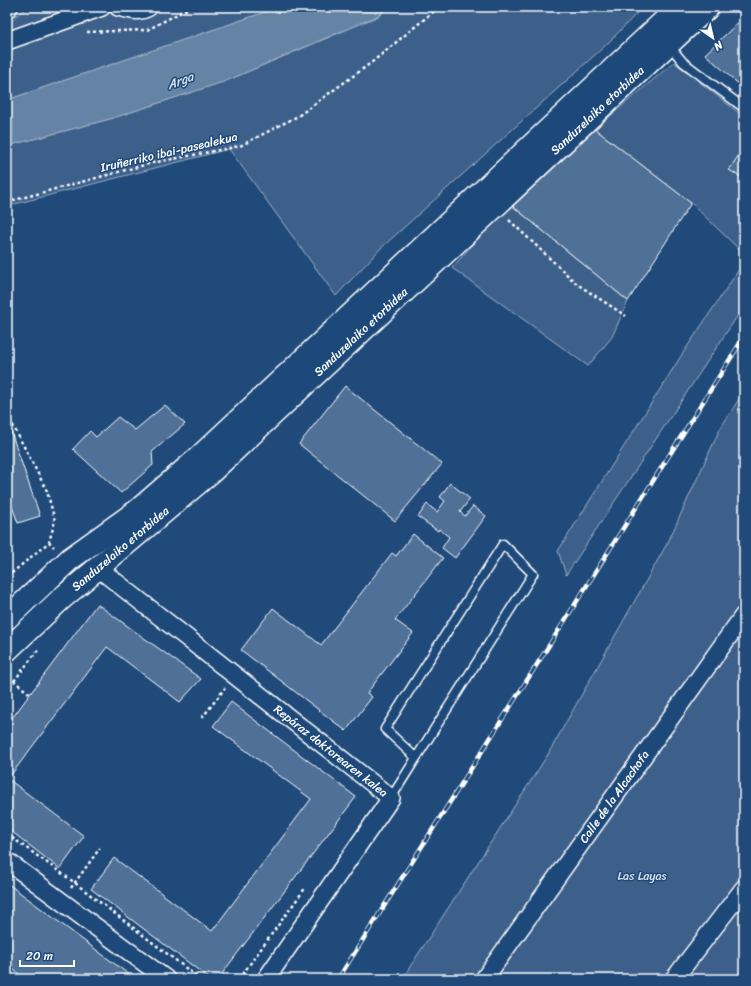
<svg xmlns="http://www.w3.org/2000/svg" width="751" height="986" font-family="Sriracha,sans-serif">
	<style>
		.green { fill: #3c618b; stroke: #9eb0c5 }
		.water { fill: #6583a4; stroke: #a3b5c8 }
		.building { fill: #507197; stroke: #fff }
		.lines { fill: none; stroke-linecap: round; stroke-linejoin: round }
		.service-casing { stroke: #fff; stroke-width: 11 }
		.minor-casing { stroke: #fff; stroke-width: 20 }
		.secondary-casing { stroke: #fff; stroke-width: 25 }
		.path { stroke: #fff; stroke-width: 2.5; stroke-dasharray: 3 3; stroke-linecap: butt }
		.service { stroke: #1f4a7a; stroke-width: 8 }
		.minor { stroke: #1f4a7a; stroke-width: 17 }
		.secondary { stroke: #1f4a7a; stroke-width: 22 }
		.rail-casing { stroke: #fff; stroke-width: 4.5 }
		.rail { stroke: #1f4a7a; stroke-width: 3; stroke-dasharray: 9; stroke-linecap: butt }
		.labels { text-anchor: middle; stroke-width: 3; stroke-linejoin: round; paint-order: stroke }
		.street-label { font-size: 12px; fill: #fff; stroke: #1f4a7a }
		.park-label { font-size: 12px; fill: #d8dfe8; stroke: #1f4a7a }
		.water-label { font-size: 13px; font-style: italic; fill: #d8e0e8; stroke: #1f4a7a }
	</style>
	<rect width="100%" height="100%" fill="#1f4a7a"/>
	<filter id="ink" filterUnits="userSpaceOnUse"><feTurbulence type="fractalNoise" baseFrequency=".025" numOctaves="2"/><feDisplacementMap in="SourceGraphic" scale="8" xChannelSelector="R" yChannelSelector="G"/><feConvolveMatrix kernelMatrix="1 2 1 2 8 2 1 2 1" color-interpolation-filters="sRGB"/></filter>
	<g filter="url(#ink)">
		<!-- green -->
		<path class="green" d="M 28,7 L 87,7 L 15,32 L 11,29 C 8,19 21,13 28,7 Z
			M 161,7 L 280,7 L 7,100 L 7,49 L 107,11 L 116,11 L 144,17 Z
			M 388,7 L 643,7 L 606,45 L 380,249 L 336,296 L 229,149 L 7,206 L 7,146 L 110,119 L 226,81 L 379,16 Z
			M 674,62 L 744,117 L 744,254 L 691,203 L 595,129 Z
			M 509,203 L 628,301 L 612,337 L 588,366 L 452,268 Z
			M 744,262 L 744,306 L 566,575 L 558,551 L 681,356 Z
			M 744,391 L 744,979 L 402,979 L 547,756 L 668,542 L 720,429 Z"/>
		<!-- water -->
		<path class="water" d="M 280,7 L 388,7 L 379,15 L 226,81 L 110,119 L 7,146 L 7,100 Z"/>
		<!-- building -->
		<path class="building" d="M 744,17 L 744,89 L 705,54 Z
			M 595,129 L 691,203 L 628,301 L 509,203 Z
			M 744,147 L 744,179 L 729,170 Z
			M 345,386 L 442,464 L 395,521 L 299,444 Z
			M 165,405 L 185,424 L 152,452 L 153,465 L 121,493 L 73,449 L 90,431 L 96,437 L 118,417 L 135,430 Z
			M 9,426 L 40,516 L 18,523 L 7,492 L 7,427 Z
			M 450,483 L 470,499 L 460,512 L 465,516 L 473,506 L 486,516 L 455,558 L 442,548 L 449,537 L 439,529 L 438,531 L 418,517 L 427,504 L 437,512 L 445,501 L 440,497 Z
			M 413,534 L 443,558 L 395,620 L 413,633 L 367,693 L 372,697 L 346,731 L 241,650 L 273,608 L 321,645 L 392,553 L 396,556 Z
			M 97,604 L 201,679 L 180,702 L 107,647 L 8,779 L 84,836 L 60,869 L 7,828 L 7,725 Z
			M 231,702 L 356,797 L 218,979 L 210,979 L 91,889 L 114,858 L 212,931 L 311,799 L 213,726 Z
			M 7,883 L 135,979 L 26,979 L 7,965 Z"/>
		<g class="lines">
			<!-- service casing -->
			<g class="service-casing">
				<path id="service" d="M 669,45 L 683,62 L 744,108
					M 503,544 L 533,574 L 416,758 L 385,729 Z
					M 391,798 L 416,758"/>
			</g>
			<!-- minor casing -->
			<g class="minor-casing">
				<g id="minor">
					<path d="M 118,7 C 130,10 138,13 149,7"/>
					<path d="M 7,9 L 9,7"/>
					<path d="M 7,41 L 102,7"/>
					<path id="s1" d="M 98,568 L 391,798 L 266,979"/>
					<path d="M 7,861 L 166,979"/>
					<path id="s2" d="M 484,979 L 744,615"/>
					<path d="M 674,979 L 744,888"/>
				</g>
			</g>
			<!-- secondary casing -->
			<g class="secondary-casing">
				<g id="secondary">
					<path d="M 7,618 L 70,559 L 137,511 L 196,460 L 679,7"/>
					<path id="s3" d="M 7,650 L 61,599 L 211,472 L 708,7"/>
				</g>
			</g>
			<!-- path -->
			<path class="path" d="M 87,32 L 147,30 L 191,7
				M 7,202 L 152,163 L 240,146 L 298,116 L 371,63 L 439,7
				M 509,220 L 577,284 L 626,316
				M 7,414 L 47,491 L 55,521 L 49,542
				M 7,577 L 49,542 L 54,547
				M 14,681 L 38,650
				M 7,692 L 14,681 L 30,694
				M 202,718 L 225,688
				M 7,834 L 75,883 L 200,979
				M 71,888 L 100,848
				M 239,979 L 306,887"/>
			<!-- service -->
			<use href="#service" class="service"/>
			<!-- minor -->
			<use href="#minor" class="minor"/>
			<!-- secondary -->
			<use href="#secondary" class="secondary"/>
			<!-- rail casing -->
			<g class="rail-casing">
				<path id="rail" d="M 338,979 L 744,337"/>
			</g>
			<!-- rail -->
			<use href="#rail" class="rail"/>
		</g>
	</g>
	<g class="labels">
		<!-- street labels -->
		<g class="street-label">
			<text dy="4" stroke="none"><textPath href="#s3" startOffset="800">Sanduzelaiko etorbidea</textPath></text>
			<text transform="translate(169 152) rotate(-13)" y="4">Iruñerriko ibai-pasealekua</text>
			<text dy="4" stroke="none"><textPath href="#s3" startOffset="476">Sanduzelaiko etorbidea</textPath></text>
			<text dy="4" stroke="none"><textPath href="#s3" startOffset="152">Sanduzelaiko etorbidea</textPath></text>
			<text dy="4" stroke="none"><textPath href="#s1" startOffset="296">Repáraz doktorearen kalea</textPath></text>
			<text dy="4" stroke="none"><textPath href="#s2" startOffset="224">Calle de la Alcachofa</textPath></text>
		</g>
		<!-- park labels -->
		<g class="park-label">
			<text x="642" y="880">Las Layas</text>
		</g>
		<!-- water labels -->
		<g class="water-label">
			<text transform="translate(180 80) rotate(-21)" y="5">Arga</text>
		</g>
	</g>
	<!-- margin -->
	<rect width="751" height="986" fill="none" stroke="#1f4a7a" stroke-width="24"/>
	<rect x="12" y="12" width="727" height="962" fill="none" stroke="#fff" stroke-width="1.5" filter="url(#ink)"/>
	<!-- north arrow -->
	<g transform="translate(713 38) rotate(146)" stroke="#1f4a7a" stroke-width="3" paint-order="stroke">
	<path d="M0-3L7 15L0 10L-7 15Z" fill="#ffffff"/>
	<text y="-6" font-size="11" font-weight="bold" text-anchor="middle" fill="#ffffff">N</text>
	</g>
	<!-- scale -->
	<path d="M20 960v6h54v-6" fill="none" stroke="#ffffff" stroke-width="2"/>
	<text x="26" y="960" font-size="12" fill="#ffffff" stroke="#1f4a7a" stroke-width="3" paint-order="stroke">20 m</text>
</svg>
